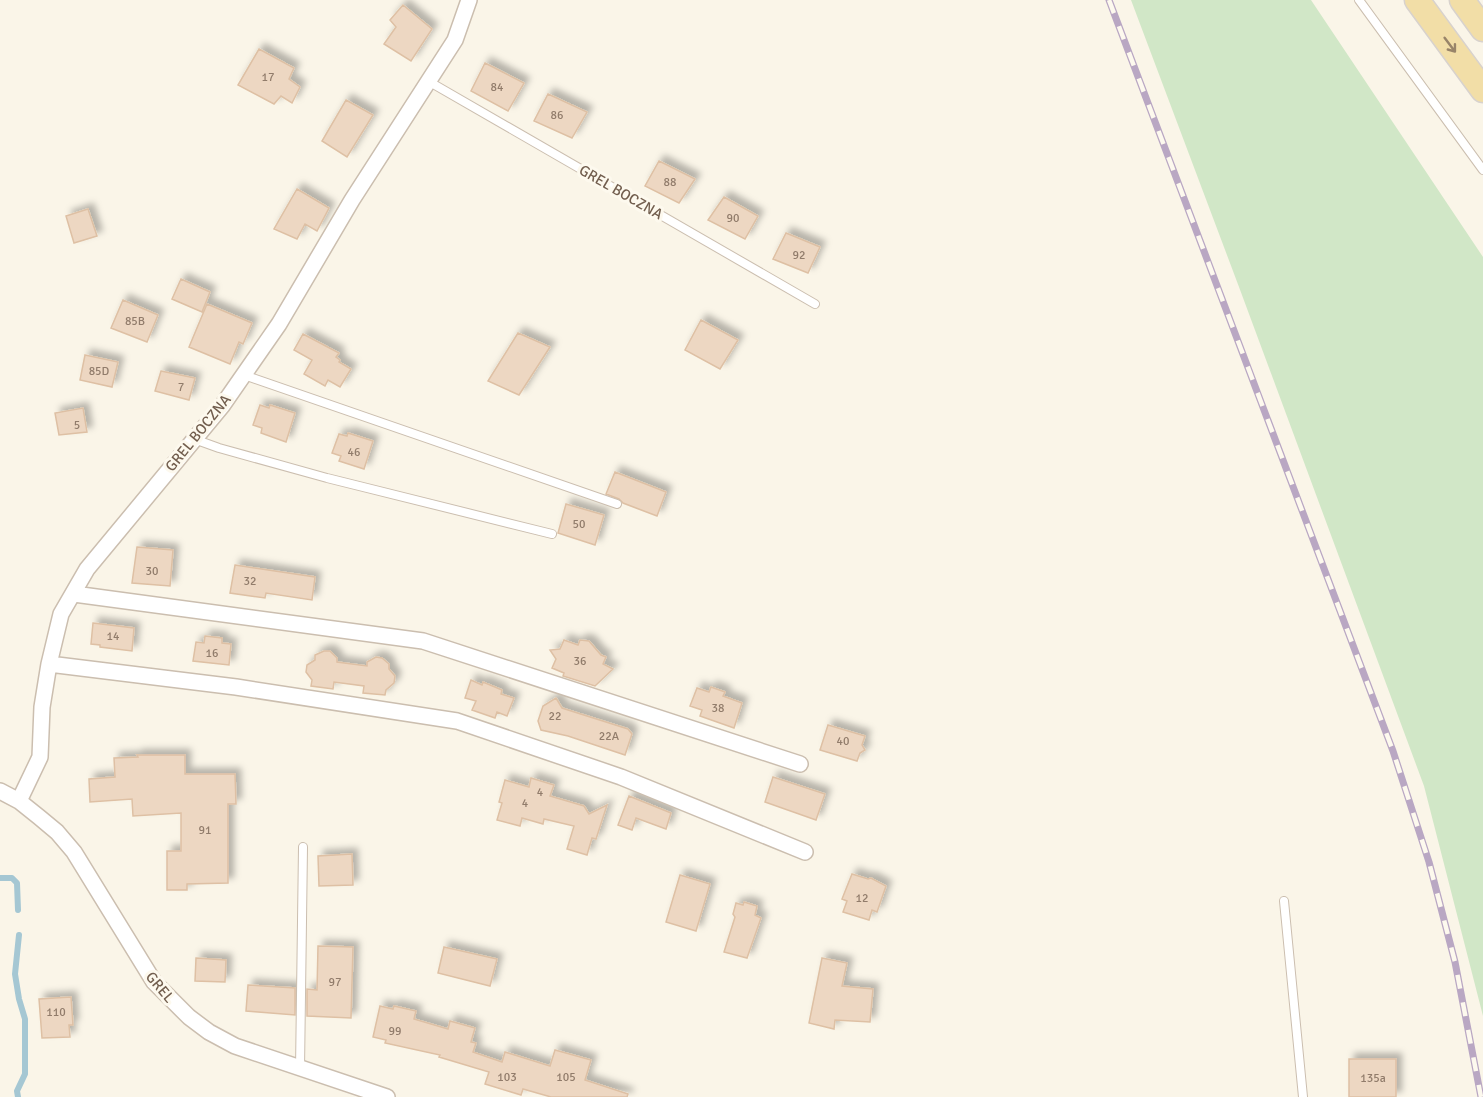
<svg xmlns="http://www.w3.org/2000/svg" width="1483" height="1097" font-family="Signika,sans-serif">
	<style>
		.green { fill: #d1e7c7 }
		.lines { fill: none; stroke-linecap: round; stroke-linejoin: round }
		.stream { stroke: #a5c7d3; stroke-width: 6 }
		.building { fill: #edd7c2; stroke: #dec0a4; stroke-width: 1.5; filter: url(#shadow) }
		.service-casing { stroke: #cbbeaf; stroke-width: 10 }
		.minor-casing { stroke: #cbbeaf; stroke-width: 18 }
		.primary-casing { stroke: #d8d2cd; stroke-width: 27 }
		.service { stroke: #fff; stroke-width: 8 }
		.minor { stroke: #fff; stroke-width: 15 }
		.primary { stroke: #f2dea7; stroke-width: 24 }
		.rail-casing { stroke: #b9a7c3; stroke-width: 7 }
		.rail { stroke: #fdf9ee; stroke-width: 4.5; stroke-dasharray: 14; stroke-linecap: butt }
		.oneway { stroke: #988469 }
		.labels { text-anchor: middle; stroke-width: 6; stroke-linejoin: round; paint-order: stroke }
		.number-label { font-size: 12px; fill: #917c6b }
		.street-label { font-size: 15px; fill: #725e4e; stroke: #fdf9ee }
	</style>
	<defs>
		<filter id="shadow"><feDropShadow dx="5.5" dy="-5.5" stdDeviation="3" flood-color="#0004"/></filter>
	</defs>
	<rect width="100%" height="100%" fill="#faf5e8"/>
	<!-- green -->
	<path class="green" d="M 1131,0 L 1311,0 L 1483,257 L 1483,1016 L 1424,786 L 1239,287 Z"/>
	<g class="lines">
		<!-- stream -->
		<path class="stream" d="M 0,878 L 12,878 L 17,883 L 18,910
			M 18,1097 L 17,1091 L 25,1074 L 25,1019 L 19,999 L 15,974 L 19,935"/>
	</g>
	<!-- building -->
	<path class="building" d="M 403,5 L 432,29 L 411,61 L 384,44 L 396,27 L 390,20 Z
		M 259,49 L 294,68 L 289,79 L 300,87 L 292,103 L 281,96 L 274,104 L 238,85 Z
		M 485,63 L 524,83 L 508,111 L 471,91 Z
		M 548,94 L 587,112 L 572,138 L 534,121 Z
		M 346,100 L 373,115 L 347,157 L 322,141 Z
		M 659,161 L 695,179 L 679,203 L 645,186 Z
		M 297,189 L 329,208 L 317,231 L 305,224 L 297,239 L 274,229 Z
		M 724,197 L 758,216 L 745,239 L 708,220 Z
		M 88,209 L 97,236 L 74,243 L 66,216 Z
		M 786,233 L 820,247 L 808,273 L 773,259 Z
		M 181,279 L 210,292 L 202,312 L 172,299 Z
		M 123,300 L 158,315 L 147,342 L 111,328 Z
		M 207,304 L 252,323 L 243,344 L 239,342 L 230,364 L 189,347 Z
		M 701,320 L 738,340 L 720,369 L 685,350 Z
		M 518,333 L 550,347 L 519,395 L 488,381 Z
		M 303,334 L 339,353 L 336,357 L 340,360 L 339,362 L 351,369 L 340,387 L 328,380 L 325,386 L 304,374 L 312,360 L 294,350 Z
		M 85,355 L 118,362 L 112,387 L 80,380 Z
		M 161,371 L 195,378 L 189,400 L 155,391 Z
		M 260,405 L 269,408 L 270,405 L 295,413 L 286,442 L 261,433 L 262,428 L 253,425 Z
		M 83,408 L 87,432 L 59,435 L 55,413 Z
		M 348,433 L 373,441 L 364,469 L 339,461 L 341,456 L 332,453 L 339,434 L 347,436 Z
		M 615,472 L 666,492 L 657,516 L 623,503 L 619,499 L 606,494 Z
		M 566,504 L 604,515 L 595,545 L 558,533 Z
		M 137,547 L 173,550 L 170,586 L 132,583 Z
		M 235,565 L 315,577 L 312,600 L 266,593 L 265,598 L 230,593 Z
		M 93,623 L 134,628 L 132,651 L 100,647 L 100,645 L 91,644 Z
		M 205,636 L 222,638 L 222,643 L 231,644 L 229,665 L 193,661 L 196,642 L 204,643 Z
		M 564,640 L 578,645 L 580,640 L 589,641 L 601,655 L 606,657 L 603,664 L 613,669 L 595,686 L 563,676 L 564,673 L 552,668 L 556,659 L 550,650 L 560,649 Z
		M 324,651 L 330,651 L 337,658 L 337,662 L 367,666 L 367,662 L 376,657 L 382,658 L 389,664 L 389,669 L 395,676 L 394,683 L 386,690 L 385,695 L 363,693 L 364,686 L 334,682 L 333,689 L 311,686 L 312,680 L 306,672 L 307,665 L 315,660 L 315,655 Z
		M 471,680 L 482,685 L 483,682 L 502,690 L 501,694 L 514,698 L 507,716 L 497,712 L 495,718 L 472,710 L 476,701 L 465,698 Z
		M 711,687 L 725,692 L 723,696 L 742,703 L 734,728 L 700,716 L 702,710 L 690,706 L 697,688 L 709,692 Z
		M 556,698 L 562,708 L 628,729 L 632,734 L 625,755 L 568,736 L 541,730 L 538,721 L 543,706 Z
		M 828,725 L 865,736 L 862,745 L 865,750 L 860,753 L 857,761 L 820,750 Z
		M 137,755 L 185,755 L 185,774 L 235,774 L 236,804 L 228,804 L 228,883 L 187,884 L 187,890 L 167,890 L 167,851 L 181,851 L 181,813 L 133,816 L 132,799 L 90,802 L 89,779 L 115,777 L 114,758 L 138,757 Z
		M 773,777 L 825,794 L 816,820 L 765,802 Z
		M 531,778 L 554,785 L 550,796 L 584,806 L 589,814 L 607,805 L 596,839 L 592,838 L 587,855 L 567,849 L 574,826 L 544,819 L 543,824 L 522,818 L 520,826 L 497,820 L 502,803 L 499,802 L 505,780 L 529,787 Z
		M 629,796 L 671,813 L 666,829 L 636,818 L 632,830 L 618,825 Z
		M 352,854 L 353,885 L 319,886 L 318,856 Z
		M 852,874 L 868,879 L 871,878 L 886,886 L 877,912 L 872,910 L 869,920 L 843,912 L 847,901 L 842,899 Z
		M 680,875 L 710,884 L 696,931 L 666,922 Z
		M 744,902 L 757,906 L 755,915 L 761,918 L 747,958 L 724,952 L 735,917 L 733,914 L 736,903 L 743,905 Z
		M 318,946 L 353,947 L 351,1018 L 307,1016 L 307,989 L 317,990 Z
		M 444,947 L 497,959 L 490,986 L 438,973 Z
		M 196,958 L 226,960 L 225,982 L 195,981 Z
		M 822,958 L 847,963 L 842,986 L 873,989 L 870,1022 L 835,1020 L 834,1029 L 809,1023 Z
		M 248,985 L 295,988 L 295,1015 L 246,1011 Z
		M 71,997 L 73,1025 L 69,1025 L 70,1037 L 42,1038 L 39,999 Z
		M 380,1006 L 393,1009 L 394,1006 L 416,1011 L 414,1019 L 448,1029 L 450,1021 L 475,1028 L 471,1042 L 476,1043 L 473,1052 L 502,1062 L 505,1052 L 550,1066 L 555,1050 L 591,1060 L 585,1080 L 628,1094 L 627,1097 L 551,1097 L 523,1089 L 521,1095 L 485,1084 L 489,1072 L 439,1057 L 440,1055 L 385,1043 L 386,1040 L 373,1037 Z
		M 1349,1059 L 1396,1059 L 1396,1097 L 1349,1097 Z"/>
	<g class="lines">
		<!-- service casing -->
		<g class="service-casing">
			<path id="service" d="M 1359,0 L 1483,170
				M 428,81 L 815,304
				M 244,375 L 617,504
				M 194,439 L 219,448 L 327,478 L 552,534
				M 1284,901 L 1303,1097
				M 300,1069 L 303,847"/>
		</g>
		<!-- minor casing -->
		<g class="minor-casing">
			<path id="minor" d="M 74,594 L 423,641 L 800,764
				M 49,664 L 236,687 L 457,721 L 621,777 L 805,852
				M 0,791 L 19,801 L 39,817 L 57,832 L 74,852 L 154,982 L 189,1017 L 209,1032 L 235,1046 L 387,1097
				M 19,801 L 40,757 L 42,707 L 49,664 L 61,614 L 87,569 L 222,406 L 279,324 L 352,200 L 455,40 L 469,0"/>
		</g>
		<!-- primary casing -->
		<g class="primary-casing">
			<path id="primary" d="M 1417,0 L 1483,90
				M 1462,0 L 1483,29"/>
		</g>
		<!-- service -->
		<use href="#service" class="service"/>
		<!-- minor -->
		<use href="#minor" class="minor"/>
		<!-- primary -->
		<use href="#primary" class="primary"/>
		<!-- rail casing -->
		<g class="rail-casing">
			<path id="rail" d="M 1109,0 L 1393,751 L 1429,862 L 1455,962 L 1481,1097"/>
		</g>
		<!-- rail -->
		<use href="#rail" class="rail"/>
	</g>
	<!-- one-way arrows -->
	<defs><path id="oneway-shaft" d="M-6 0H5M1.5-3L5.5 0L1.5 3" fill="none" stroke-width="1.6" stroke-linecap="round" stroke-linejoin="round" transform="scale(1.5)"/></defs>
	<use class="oneway" href="#oneway-shaft" transform="translate(1450 45) rotate(53)"/>
	<g class="labels">
		<!-- number labels -->
		<g class="number-label">
			<text x="268" y="81">17</text>
			<text x="497" y="91">84</text>
			<text x="557" y="119">86</text>
			<text x="670" y="186">88</text>
			<text x="733" y="222">90</text>
			<text x="799" y="259">92</text>
			<text x="135" y="325">85B</text>
			<text x="99" y="375">85D</text>
			<text x="181" y="391">7</text>
			<text x="77" y="429">5</text>
			<text x="354" y="456">46</text>
			<text x="579" y="528">50</text>
			<text x="152" y="575">30</text>
			<text x="250" y="585">32</text>
			<text x="113" y="640">14</text>
			<text x="212" y="657">16</text>
			<text x="580" y="665">36</text>
			<text x="718" y="712">38</text>
			<text x="555" y="720">22</text>
			<text x="609" y="740">22A</text>
			<text x="843" y="745">40</text>
			<text x="540" y="796">4</text>
			<text x="525" y="807">4</text>
			<text x="205" y="834">91</text>
			<text x="862" y="902">12</text>
			<text x="335" y="986">97</text>
			<text x="56" y="1016">110</text>
			<text x="395" y="1035">99</text>
			<text x="507" y="1081">103</text>
			<text x="566" y="1081">105</text>
			<text x="1373" y="1082">135a</text>
		</g>
		<!-- street labels -->
		<g class="street-label">
			<text transform="translate(621 192) rotate(30)" y="5">GREL BOCZNA</text>
			<text transform="translate(198 433) rotate(-51)" y="5">GREL BOCZNA</text>
			<text transform="translate(160 987) rotate(50)" y="5">GREL</text>
		</g>
	</g>
</svg>
